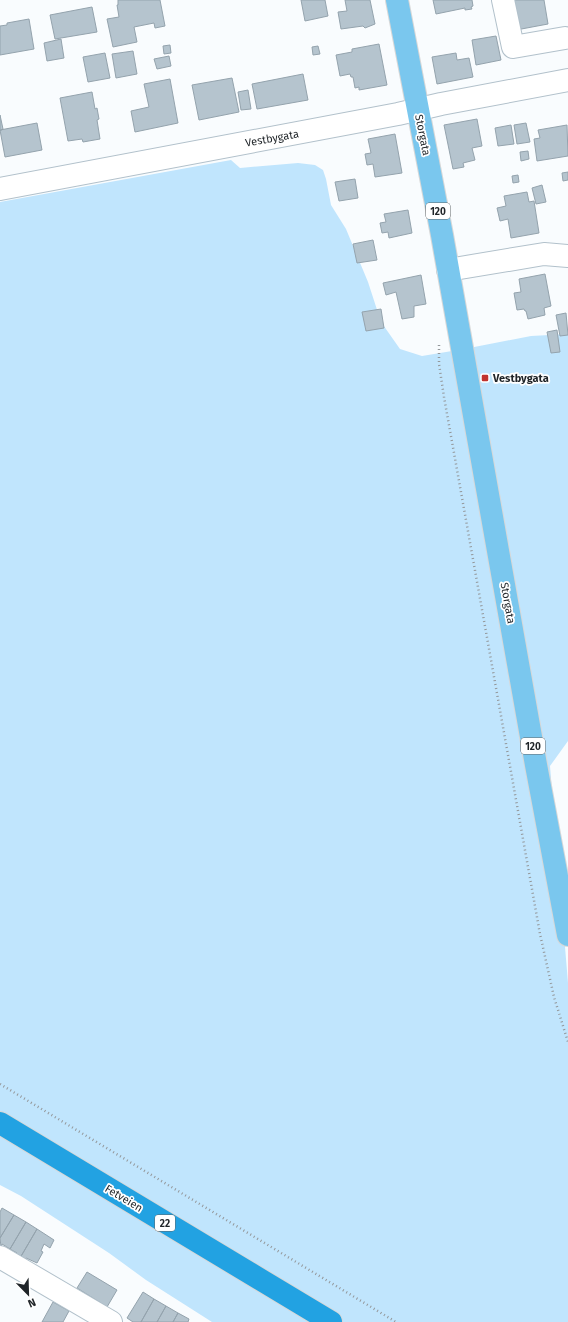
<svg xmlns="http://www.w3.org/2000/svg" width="568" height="1322" font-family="'Fira Sans',sans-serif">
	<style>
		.green { fill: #c0e5fd }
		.building { fill: #b5c4ce; stroke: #94a3ad }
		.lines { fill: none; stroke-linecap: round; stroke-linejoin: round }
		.minor-casing { stroke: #b2c1cb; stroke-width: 24 }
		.major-casing { stroke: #d7d8d8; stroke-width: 24 }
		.highway-casing { stroke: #d7d8d8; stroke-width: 24 }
		.path { stroke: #94989b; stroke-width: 2.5; stroke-dasharray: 1 3; stroke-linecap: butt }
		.minor { stroke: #fff; stroke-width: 22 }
		.major { stroke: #7ac7ee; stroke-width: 22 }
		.highway { stroke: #22a2e2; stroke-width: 22 }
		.poi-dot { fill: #c1332e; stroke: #fff; stroke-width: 1.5 }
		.labels { text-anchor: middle; stroke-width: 3.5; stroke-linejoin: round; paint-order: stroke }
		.shield { fill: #fff; stroke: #626668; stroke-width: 1 }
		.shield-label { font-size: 10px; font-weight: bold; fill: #1f2428 }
		.street-label { font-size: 11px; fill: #1f2428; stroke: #fff }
		.poi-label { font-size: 11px; font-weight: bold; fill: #1f2428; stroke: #fff; text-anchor: start }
	</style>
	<rect width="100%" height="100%" fill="#f9fcfe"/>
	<!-- green -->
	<path class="green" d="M 231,160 L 240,168 L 298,163 L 315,165 L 323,170 L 326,179 L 331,205 L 346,229 L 368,282 L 381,322 L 400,349 L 422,356 L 464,349 L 531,336 L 568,334 L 568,741 L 550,766 L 568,983 L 568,1322 L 212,1322 L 146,1280 L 109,1253 L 21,1196 L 0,1185 L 0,202 Z"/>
	<!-- building -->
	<path class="building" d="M 118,0 L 160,0 L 165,26 L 155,28 L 154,23 L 134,27 L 137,42 L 113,47 L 107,19 L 119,17 L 117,5 L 118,5 Z
		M 301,0 L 325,0 L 328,16 L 305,21 Z
		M 345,0 L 370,0 L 375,24 L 365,28 L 363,26 L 341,29 L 338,12 L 347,11 Z
		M 433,0 L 472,0 L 473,6 L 471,7 L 472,9 L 465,10 L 465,8 L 436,14 Z
		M 511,0 L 544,0 L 548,24 L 516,30 Z
		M 92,7 L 97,32 L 55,39 L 50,15 Z
		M 29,19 L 34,49 L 0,55 L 0,26 L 7,25 L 7,23 Z
		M 496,36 L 501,60 L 476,65 L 472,40 Z
		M 61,39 L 64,58 L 47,61 L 44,43 Z
		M 379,44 L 387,85 L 359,90 L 359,87 L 355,88 L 353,77 L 351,77 L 350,74 L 340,76 L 336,55 L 352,52 L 352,49 Z
		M 170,45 L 171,53 L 164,54 L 163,46 Z
		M 318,46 L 320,54 L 313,55 L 312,47 Z
		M 133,51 L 137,74 L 116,78 L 112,54 Z
		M 105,53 L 110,78 L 88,82 L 83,57 Z
		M 456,53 L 457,60 L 469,58 L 473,77 L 437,84 L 432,57 Z
		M 169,56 L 171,66 L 157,69 L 154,59 Z
		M 303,74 L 308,100 L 257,109 L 252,84 Z
		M 232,78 L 239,112 L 199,120 L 192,85 Z
		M 170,79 L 178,123 L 135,132 L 131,111 L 149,107 L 144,84 Z
		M 248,90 L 251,109 L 241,110 L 238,92 Z
		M 92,92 L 95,109 L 97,108 L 99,119 L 97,120 L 100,139 L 83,142 L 82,139 L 68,141 L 60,98 Z
		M 0,115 L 3,129 L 0,131 Z
		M 477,119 L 482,146 L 472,148 L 475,160 L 463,163 L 464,167 L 453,169 L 444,125 Z
		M 37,123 L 42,150 L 5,157 L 0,130 Z
		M 526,123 L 530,142 L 517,144 L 514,125 Z
		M 511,125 L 514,144 L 498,146 L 495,128 Z
		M 567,125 L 568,156 L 537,161 L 534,139 L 540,138 L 538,130 Z
		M 395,134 L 402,173 L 375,177 L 373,164 L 367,165 L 365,154 L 371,153 L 368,139 Z
		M 528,151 L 529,159 L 521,161 L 520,152 Z
		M 568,172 L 568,180 L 563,181 L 562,173 Z
		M 518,175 L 519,182 L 513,183 L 512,176 Z
		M 355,179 L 358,198 L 339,201 L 335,182 Z
		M 542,185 L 546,202 L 536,204 L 532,188 Z
		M 527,192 L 529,202 L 534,201 L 539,233 L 511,238 L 508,219 L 500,221 L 497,208 L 506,206 L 504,196 Z
		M 408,210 L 412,233 L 389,238 L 388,232 L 382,233 L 380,223 L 386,222 L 384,214 Z
		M 373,240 L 377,260 L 357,263 L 353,244 Z
		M 545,274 L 551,306 L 544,308 L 545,315 L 528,319 L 526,311 L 525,311 L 524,309 L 517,310 L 514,293 L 521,292 L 519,279 Z
		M 421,275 L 426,304 L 414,306 L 414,317 L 402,319 L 396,292 L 386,295 L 383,283 Z
		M 381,309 L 384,328 L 366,331 L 362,312 Z
		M 566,313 L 568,335 L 560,336 L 556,315 Z
		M 557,330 L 560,352 L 551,353 L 547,332 Z
		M 2,1208 L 14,1215 L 0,1238 L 0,1212 Z
		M 14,1215 L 26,1222 L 10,1249 L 2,1244 L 1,1247 L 0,1238 Z
		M 26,1222 L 37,1229 L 20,1258 L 15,1255 L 17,1253 L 10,1249 Z
		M 37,1229 L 54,1240 L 50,1248 L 44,1244 L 41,1251 L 43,1252 L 37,1263 L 26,1258 L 24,1260 L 20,1258 Z
		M 87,1272 L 117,1290 L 107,1307 L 77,1288 Z
		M 143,1292 L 154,1299 L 141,1322 L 133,1322 L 127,1318 Z
		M 154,1299 L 166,1306 L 157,1322 L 141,1322 Z
		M 53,1302 L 69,1311 L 63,1322 L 42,1322 Z
		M 166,1306 L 178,1313 L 173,1322 L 157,1322 Z
		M 178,1313 L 189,1319 L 188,1322 L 173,1322 Z"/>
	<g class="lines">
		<!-- minor casing -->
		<g class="minor-casing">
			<path id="minor" d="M 503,0 L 513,47 L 565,38
				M 0,189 L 398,114 L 441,104 L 568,80
				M 448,270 L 544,254 L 568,256
				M 0,1257 L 111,1322"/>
		</g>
		<!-- major casing -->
		<g class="major-casing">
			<path id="major" d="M 397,0 L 442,235 L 536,765 L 568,935"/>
		</g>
		<!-- highway casing -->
		<g class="highway-casing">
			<path id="highway" d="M 0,1123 L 331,1322"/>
		</g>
		<!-- path -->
		<path class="path" d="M 439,345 L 439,364 L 444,397 L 540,934 L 554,997 L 568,1042
			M 0,1084 L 396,1322"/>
		<!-- minor -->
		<use href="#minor" class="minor"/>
		<!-- major -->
		<use href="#major" class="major"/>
		<!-- highway -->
		<use href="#highway" class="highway"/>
	</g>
	<!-- markers -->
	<rect class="poi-dot" x="481" y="374" width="8" height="8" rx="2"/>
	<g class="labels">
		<!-- shield labels -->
		<g class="shield">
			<rect x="426" y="203" width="24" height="16" rx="3"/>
			<rect x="521" y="738" width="24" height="16" rx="3"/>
			<rect x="155" y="1215" width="20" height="16" rx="3"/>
		</g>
		<g class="shield-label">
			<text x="438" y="215">120</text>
			<text x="533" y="750">120</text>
			<text x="165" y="1227">22</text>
		</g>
		<!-- street labels -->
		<g class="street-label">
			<text transform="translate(423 135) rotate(79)" y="4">Storgata</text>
			<text transform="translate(272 138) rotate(-10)" y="4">Vestbygata</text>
			<text transform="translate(508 603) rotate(80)" y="4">Storgata</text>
			<text transform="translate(124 1198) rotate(31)" y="4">Fetveien</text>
		</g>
		<!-- poi labels -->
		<g class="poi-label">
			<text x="493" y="382">Vestbygata</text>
		</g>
	</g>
	<!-- north arrow -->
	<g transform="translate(28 1294) rotate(157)" stroke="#ffffff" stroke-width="3" paint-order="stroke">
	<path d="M0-3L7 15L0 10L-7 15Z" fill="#1f2428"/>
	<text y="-6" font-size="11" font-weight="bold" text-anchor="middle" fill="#1f2428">N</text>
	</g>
</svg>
